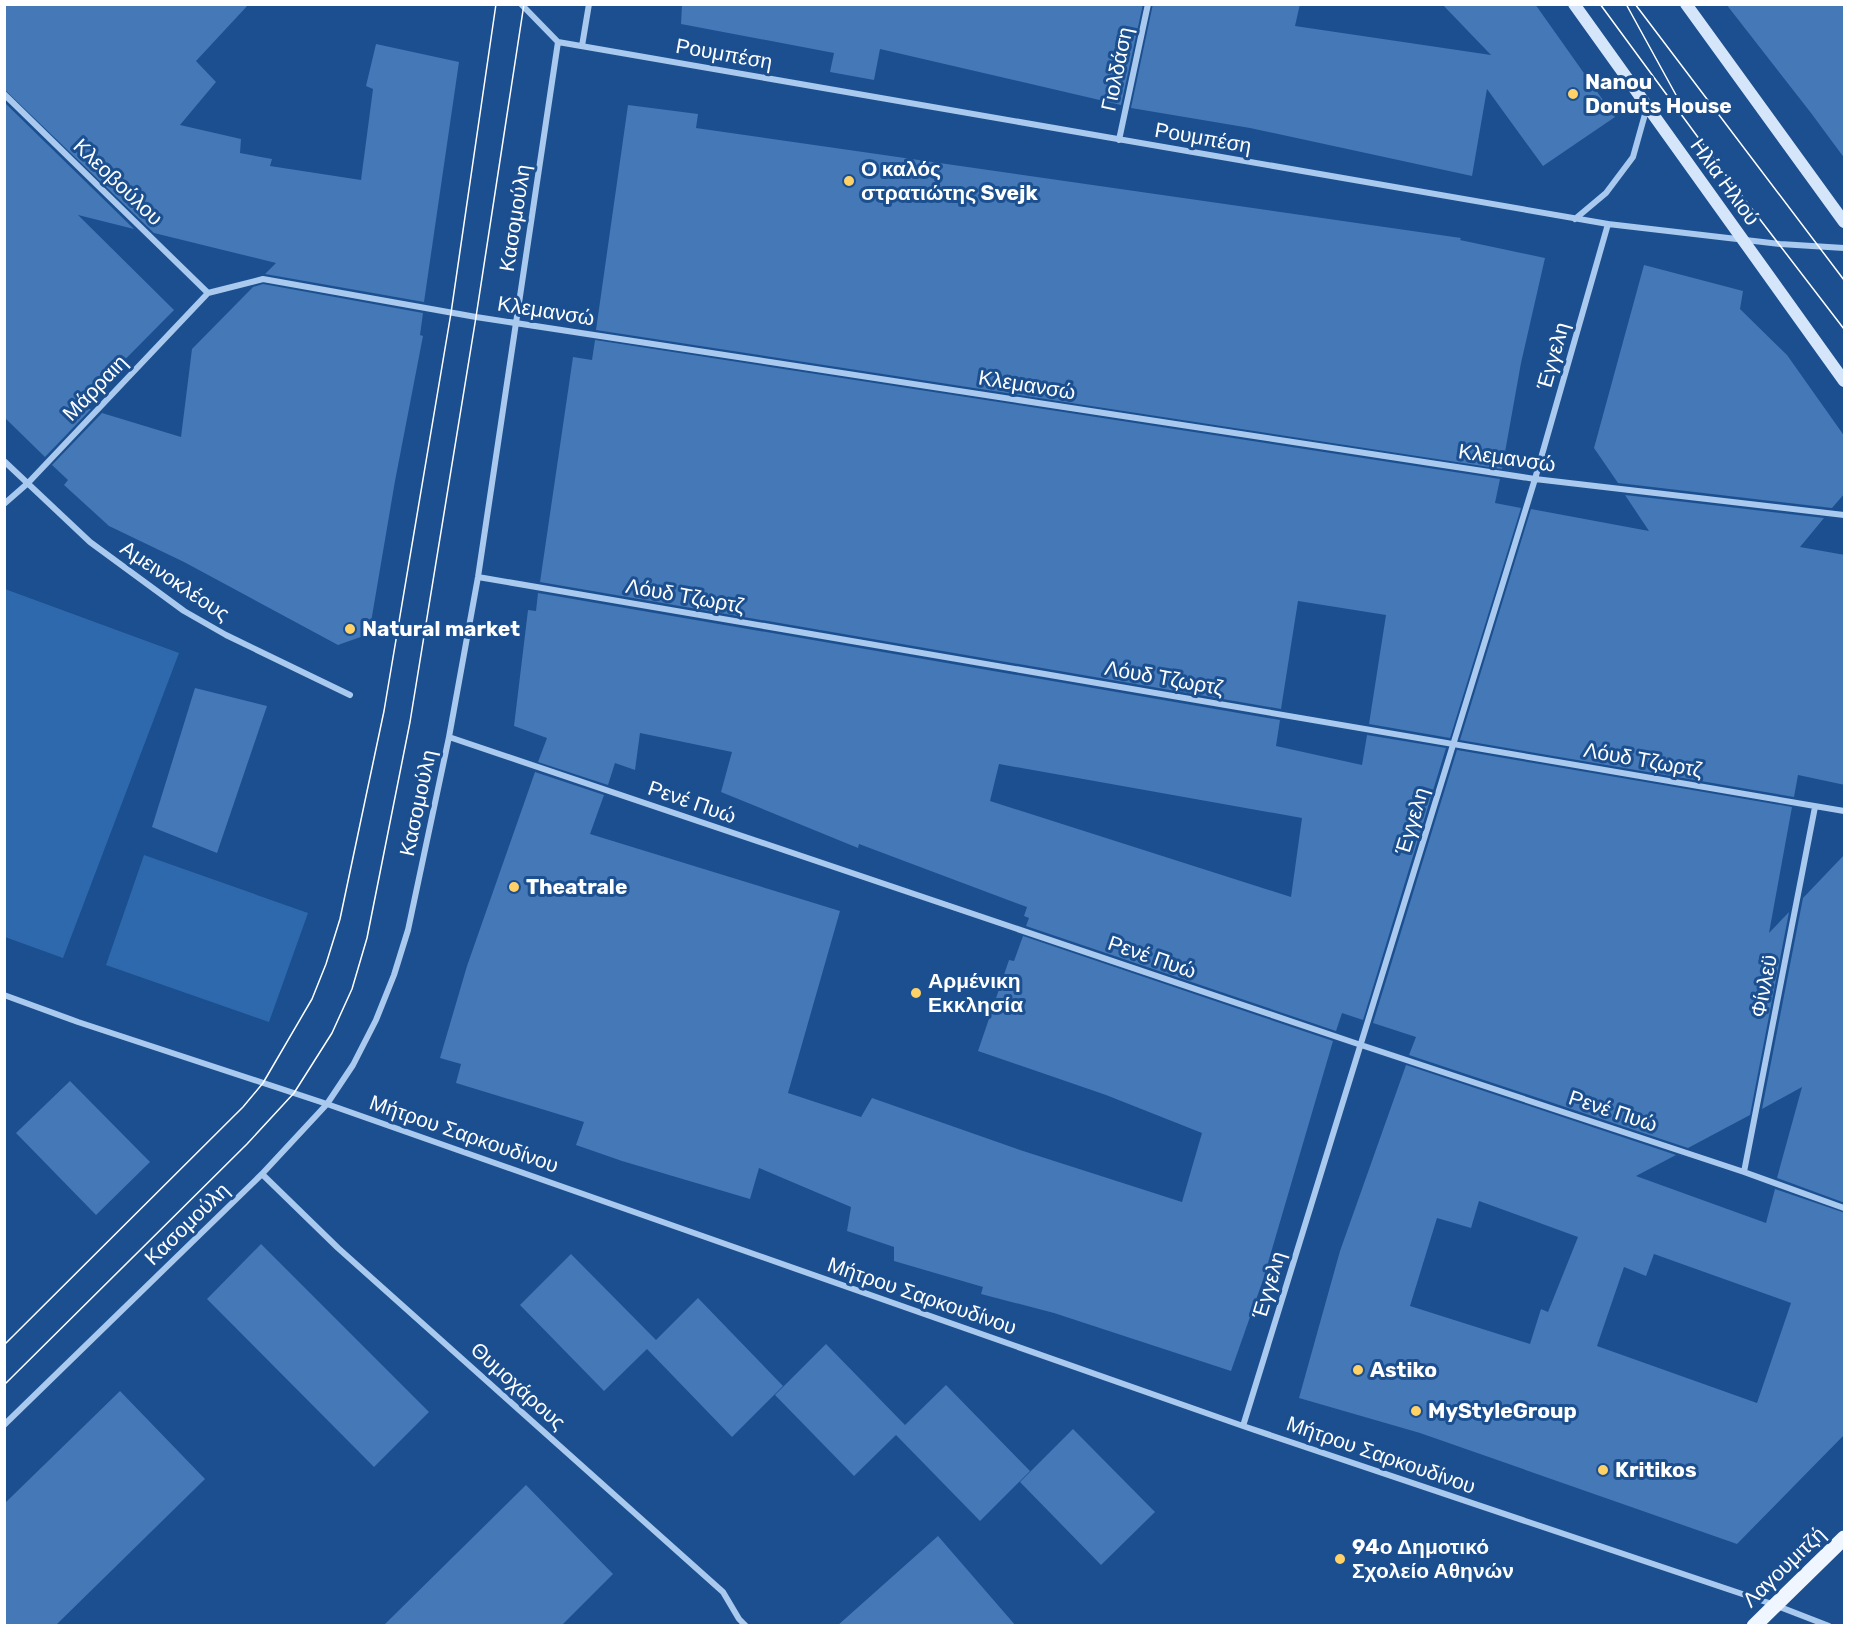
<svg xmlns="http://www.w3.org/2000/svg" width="1849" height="1630" font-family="Rubik,sans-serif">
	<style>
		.green { fill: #2e69ad }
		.building { fill: #4478b7; fill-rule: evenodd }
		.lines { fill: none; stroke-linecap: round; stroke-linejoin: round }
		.street { stroke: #a9c9ee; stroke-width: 6 }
		.secondary { stroke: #d6e6fa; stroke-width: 12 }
		.primary { stroke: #f0f6ff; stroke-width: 15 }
		.tram { stroke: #fff; stroke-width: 1.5 }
		.poi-dot { fill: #ffd166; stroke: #1b4f8f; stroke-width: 2 }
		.labels { text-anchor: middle; stroke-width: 6; stroke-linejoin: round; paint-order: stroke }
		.street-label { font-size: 21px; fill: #fff; stroke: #1b4f8f }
		.poi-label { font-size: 21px; font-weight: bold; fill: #fff; stroke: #1b4f8f; text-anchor: start }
	</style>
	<rect width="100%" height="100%" fill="#1b4f8f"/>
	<!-- green -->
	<path class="green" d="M 5,589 L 179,653 L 63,958 L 5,937 Z
		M 144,855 L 308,913 L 269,1022 L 106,965 Z"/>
	<!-- building -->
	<path class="building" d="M 4,4 L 249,4 L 196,61 L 216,82 L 180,125 L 241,139 L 240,153 L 272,159 L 270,166 L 361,180 L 373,89 L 366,86 L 376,44 L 459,62 L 424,302 L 265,274 L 276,263 L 154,233 L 4,89 Z
		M 682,4 L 1143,4 L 1121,105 L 880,49 L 874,80 L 830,72 L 834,53 L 681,24 Z
		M 1153,4 L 1300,4 L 1295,26 L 1491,55 L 1442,4 L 1535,4 L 1615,117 L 1543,166 L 1487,89 L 1472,176 L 1250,128 L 1131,108 Z
		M 1726,4 L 1845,4 L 1845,159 L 1811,113 Z
		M 4,102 L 134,229 L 78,215 L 174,310 L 79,406 L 91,409 L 45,457 L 4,417 Z
		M 628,105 L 698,114 L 696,128 L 1461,238 L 1460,240 L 1545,258 L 1521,363 L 1502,469 L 596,330 Z
		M 1644,265 L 1743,291 L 1740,309 L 1787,355 L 1845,437 L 1845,493 L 1832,508 L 1618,483 L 1594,448 Z
		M 263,284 L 423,313 L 420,335 L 423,336 L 395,481 L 369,634 L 338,645 L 184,562 L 109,526 L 64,485 L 68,480 L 52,465 L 102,413 L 181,437 L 192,349 L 253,287 Z
		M 595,340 L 1500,479 L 1495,503 L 1521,508 L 1450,738 L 1369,724 L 1386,615 L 1298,601 L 1281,709 L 540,582 L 573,357 L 592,360 Z
		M 1625,495 L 1824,518 L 1800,547 L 1845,555 L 1845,785 L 1798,775 L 1794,797 L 1460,740 L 1531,509 L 1649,531 Z
		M 538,593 L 1280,720 L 1276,746 L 1362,765 L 1367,735 L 1446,748 L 1363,1020 L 1342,1013 L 1336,1031 L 1026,926 L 1029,918 L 1024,916 L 1027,907 L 859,844 L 858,848 L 721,792 L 732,752 L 640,733 L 635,770 L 615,763 L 608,785 L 538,762 L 547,738 L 514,726 L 528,610 L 536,611 ZM 999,764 L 1302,818 L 1291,897 L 990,801 Z
		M 195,688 L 267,706 L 217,853 L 152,827 Z
		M 1457,750 L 1792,807 L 1769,933 L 1789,912 L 1750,1115 L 1688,1148 L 1409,1055 L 1416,1037 L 1373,1023 Z
		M 535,772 L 604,795 L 590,834 L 840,911 L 788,1093 L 861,1117 L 872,1098 L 1020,1150 L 1182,1202 L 1202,1133 L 1106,1095 L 978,1051 L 1009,960 L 1014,961 L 1023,936 L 1333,1041 L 1263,1280 L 1231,1371 L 1054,1313 L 981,1294 L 983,1287 L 894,1261 L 894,1247 L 847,1231 L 851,1207 L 759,1168 L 750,1199 L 622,1161 L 576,1145 L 584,1122 L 456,1083 L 461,1064 L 440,1058 L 467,966 Z
		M 1845,854 L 1845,1203 L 1777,1178 L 1802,1087 L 1762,1109 L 1803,898 Z
		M 1406,1065 L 1676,1155 L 1636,1176 L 1766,1223 L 1775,1189 L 1845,1213 L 1845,1434 L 1737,1544 L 1420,1433 L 1299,1398 L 1340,1251 ZM 1479,1201 L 1578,1237 L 1548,1312 L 1541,1309 L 1530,1344 L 1410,1306 L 1437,1218 L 1471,1228 ZM 1654,1254 L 1791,1303 L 1757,1403 L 1597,1346 L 1624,1267 L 1646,1276 Z
		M 70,1081 L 150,1162 L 96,1215 L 16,1133 Z
		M 261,1244 L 429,1412 L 374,1467 L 207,1299 Z
		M 571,1254 L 656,1340 L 698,1298 L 783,1386 L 732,1437 L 647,1349 L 604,1391 L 520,1305 Z
		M 826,1344 L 905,1425 L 946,1385 L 1030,1471 L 980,1521 L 896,1435 L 854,1476 L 775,1395 Z
		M 120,1391 L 205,1479 L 55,1626 L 4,1626 L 4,1504 Z
		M 1073,1429 L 1155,1512 L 1101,1565 L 1020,1482 Z
		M 526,1485 L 613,1574 L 561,1626 L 383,1626 Z
		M 938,1536 L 1016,1626 L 837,1626 Z"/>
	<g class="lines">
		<!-- street -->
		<path class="street" d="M 521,4 L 558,42
			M 558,42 L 1608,224 L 1780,244 L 1844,248
			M 582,46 L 589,4
			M 4,94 L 208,293
			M 1119,140 L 1148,4
			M 1575,219 L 1606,193 L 1633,157 L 1647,107
			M 208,293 L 263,279 L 476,317 L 1535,479 L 1844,515
			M 4,461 L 90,542 L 184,611 L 226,635 L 350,695
			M 4,504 L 28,483 L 208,293
			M 478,577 L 1844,811
			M 449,737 L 1361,1045 L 1744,1172 L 1844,1208
			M 4,995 L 78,1022 L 327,1104 L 1243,1426 L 1775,1605 L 1829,1626
			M 1744,1172 L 1815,807
			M 262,1174 L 338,1248 L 723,1592 L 739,1619 L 746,1626
			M 4,1425 L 262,1174 L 327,1104 L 353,1065 L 376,1020 L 394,975 L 408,930 L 449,737 L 478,577 L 558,42
			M 1243,1426 L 1535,479 L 1608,224"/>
		<!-- secondary -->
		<path class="secondary" d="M 1574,4 L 1844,381
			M 1686,4 L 1844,222"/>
		<!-- primary -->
		<path class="primary" d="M 1754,1626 L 1844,1538"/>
		<!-- tram -->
		<path class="tram" d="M 1600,4 L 1722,170 L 1844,329
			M 1626,4 L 1676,95
			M 1635,4 L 1844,280
			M 4,1345 L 243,1107 L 263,1083 L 312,999 L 326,964 L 340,919 L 384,711 L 451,313 L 496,4
			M 4,1385 L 247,1144 L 294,1093 L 332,1033 L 352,989 L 367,938 L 410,722 L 476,317 L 524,4"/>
	</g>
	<!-- markers -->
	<g class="poi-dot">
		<circle cx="1573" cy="94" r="6"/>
		<circle cx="849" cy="181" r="6"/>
		<circle cx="350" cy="629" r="6"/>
		<circle cx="514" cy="887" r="6"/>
		<circle cx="916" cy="993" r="6"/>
		<circle cx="1358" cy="1370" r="6"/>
		<circle cx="1416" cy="1411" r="6"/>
		<circle cx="1603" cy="1470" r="6"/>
		<circle cx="1340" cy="1559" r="6"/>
	</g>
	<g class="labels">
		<!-- street labels -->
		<g class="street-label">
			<text transform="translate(724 54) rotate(10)" y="7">Ρουμπέση</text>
			<text transform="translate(1117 69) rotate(-78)" y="7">Γιολδάση</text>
			<text transform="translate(1203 138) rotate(10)" y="7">Ρουμπέση</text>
			<text transform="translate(118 182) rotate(44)" y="7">Κλεοβούλου</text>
			<text transform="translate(1725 182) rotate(54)" y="7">Ηλία Ηλιού</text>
			<text transform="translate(515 218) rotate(-81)" y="7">Κασομούλη</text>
			<text transform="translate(546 311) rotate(9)" y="7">Κλεμανσώ</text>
			<text transform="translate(1553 356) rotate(-74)" y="7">Έγγελη</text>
			<text transform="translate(1027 385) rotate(9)" y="7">Κλεμανσώ</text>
			<text transform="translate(95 388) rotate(-46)" y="7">Μάρραιη</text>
			<text transform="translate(1507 458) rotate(8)" y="7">Κλεμανσώ</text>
			<text transform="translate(175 581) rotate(34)" y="7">Αμεινοκλέους</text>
			<text transform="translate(685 596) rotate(10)" y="7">Λόυδ Τζωρτζ</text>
			<text transform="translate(1164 678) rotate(10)" y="7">Λόυδ Τζωρτζ</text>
			<text transform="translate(1643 760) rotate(10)" y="7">Λόυδ Τζωρτζ</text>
			<text transform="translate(692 802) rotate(19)" y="7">Ρενέ Πυώ</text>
			<text transform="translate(418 803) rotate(-78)" y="7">Κασομούλη</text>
			<text transform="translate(1412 821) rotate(-73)" y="7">Έγγελη</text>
			<text transform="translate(1152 957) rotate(19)" y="7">Ρενέ Πυώ</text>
			<text transform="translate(1764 986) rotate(-79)" y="7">Φίνλεϋ</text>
			<text transform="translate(1613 1111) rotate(18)" y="7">Ρενέ Πυώ</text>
			<text transform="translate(464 1134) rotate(19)" y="7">Μήτρου Σαρκουδίνου</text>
			<text transform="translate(187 1224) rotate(-44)" y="7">Κασομούλη</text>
			<text transform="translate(1269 1285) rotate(-73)" y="7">Έγγελη</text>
			<text transform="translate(922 1296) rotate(19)" y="7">Μήτρου Σαρκουδίνου</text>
			<text transform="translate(518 1386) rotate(42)" y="7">Θυμοχάρους</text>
			<text transform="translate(1381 1455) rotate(19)" y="7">Μήτρου Σαρκουδίνου</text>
			<text transform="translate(1784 1567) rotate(-44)" y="7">Λαγουμιτζή</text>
		</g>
		<!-- poi labels -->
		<g class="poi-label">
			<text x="1585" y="89">Nanou<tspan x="1585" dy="24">Donuts House</tspan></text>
			<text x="861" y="176">Ο καλός<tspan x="861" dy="24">στρατιώτης Svejk</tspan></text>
			<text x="362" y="636">Natural market</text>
			<text x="526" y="894">Theatrale</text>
			<text x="928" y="988">Αρμένικη<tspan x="928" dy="24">Εκκλησία</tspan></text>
			<text x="1370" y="1377">Astiko</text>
			<text x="1428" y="1418">MyStyleGroup</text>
			<text x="1615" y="1477">Kritikos</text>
			<text x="1352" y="1554">94ο Δημοτικό<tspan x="1352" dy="24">Σχολείο Αθηνών</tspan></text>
		</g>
	</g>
	<!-- border -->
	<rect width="1849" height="1630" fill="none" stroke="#ffffff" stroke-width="12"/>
</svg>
